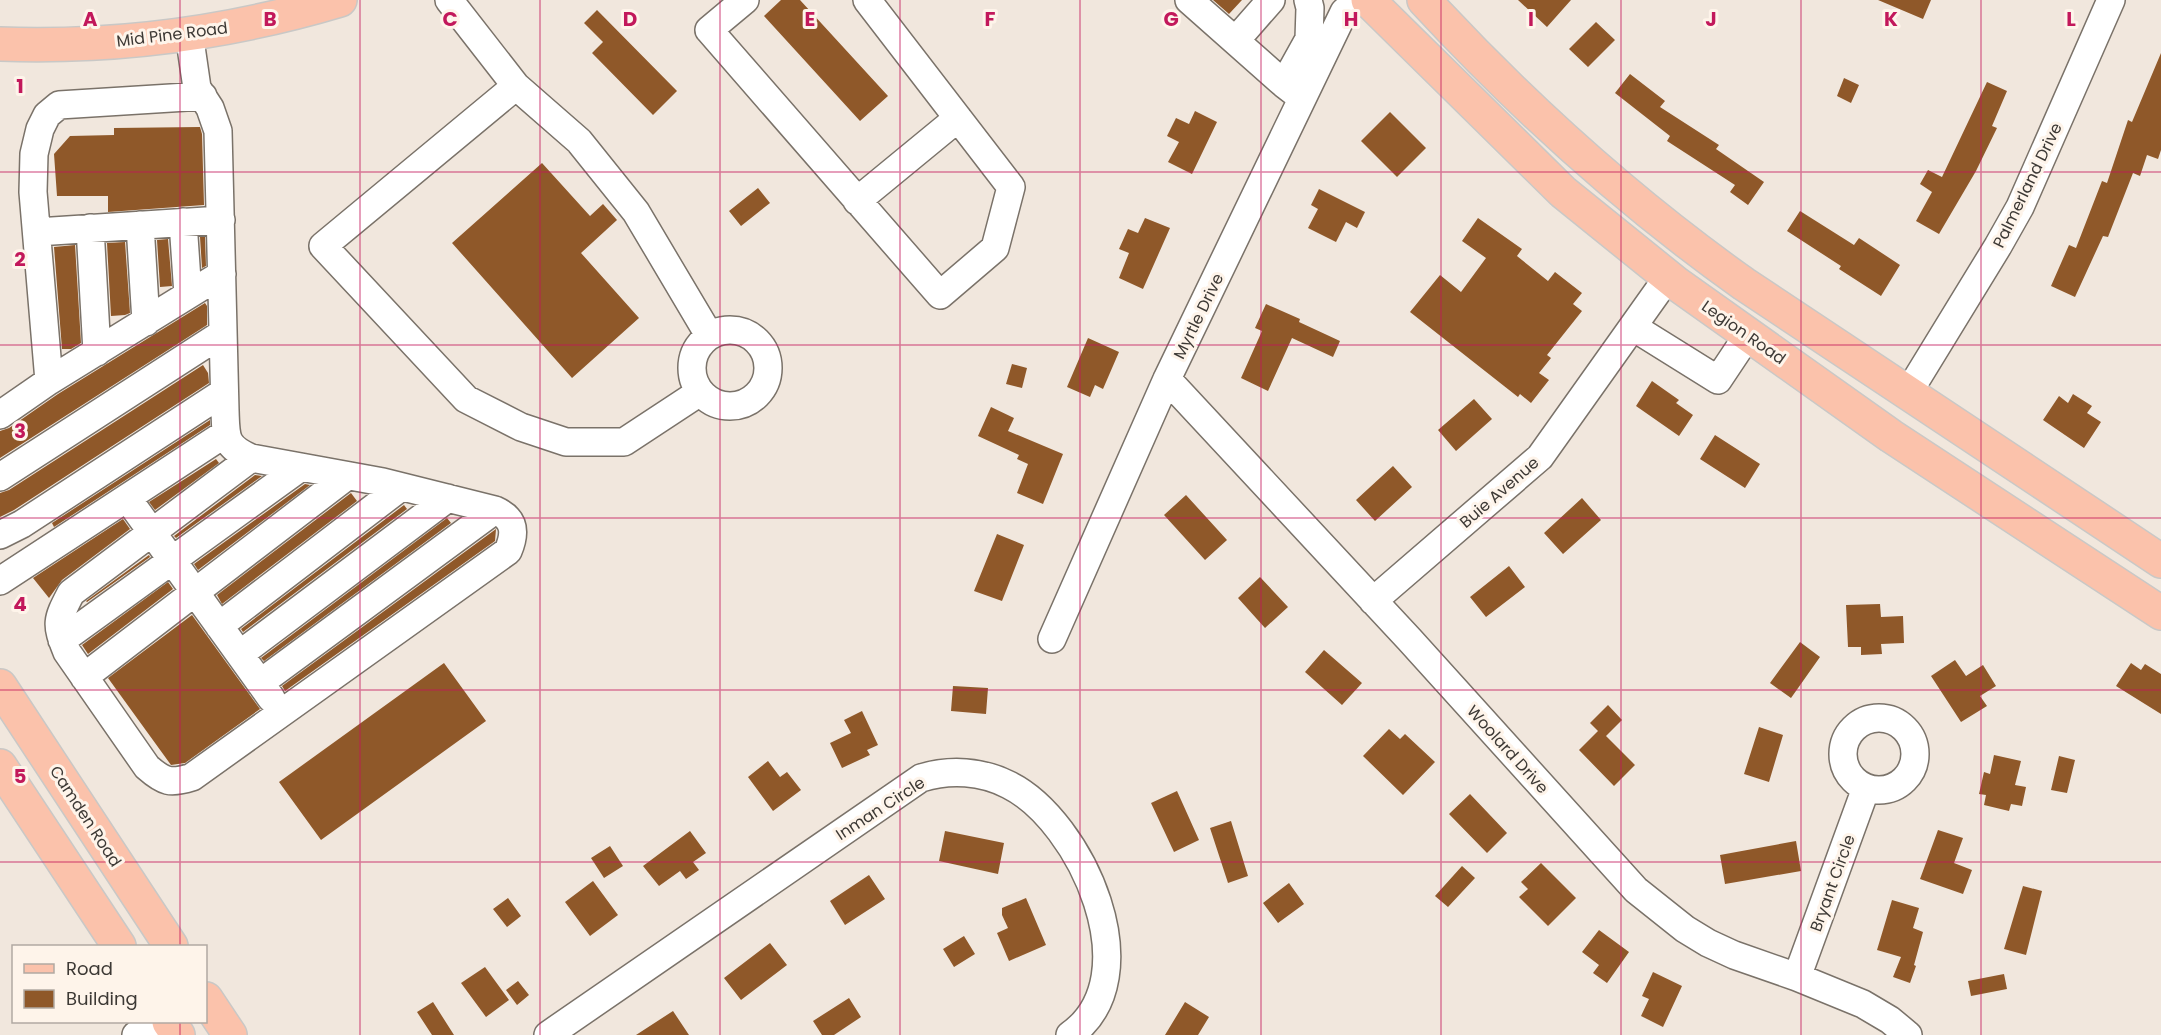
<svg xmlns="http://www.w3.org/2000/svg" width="2161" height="1035" font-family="Poppins,sans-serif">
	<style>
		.building { fill: #8f5829 }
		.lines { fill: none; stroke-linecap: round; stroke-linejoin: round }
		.minor-casing { stroke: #7a7269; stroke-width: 30 }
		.major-casing { stroke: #c9c8c6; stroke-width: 36 }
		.minor { stroke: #fff; stroke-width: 27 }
		.major { stroke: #fbc2ab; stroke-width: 33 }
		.grid { fill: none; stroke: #c2185b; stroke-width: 1.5; stroke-opacity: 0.55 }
		.labels { text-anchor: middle; stroke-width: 6; stroke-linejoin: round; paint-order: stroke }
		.street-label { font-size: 16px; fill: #3d3935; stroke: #fef4ea }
		.grid-label { font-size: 20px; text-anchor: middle; font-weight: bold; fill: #c2185b; stroke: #fef4ea; stroke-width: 6; stroke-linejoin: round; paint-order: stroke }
	</style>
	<rect width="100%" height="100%" fill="#f1e7dd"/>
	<!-- building -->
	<path class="building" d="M 781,0 L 800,0 L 888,96 L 860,121 L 764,16 Z
		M 1213,0 L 1242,0 L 1229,14 Z
		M 1518,0 L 1571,0 L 1547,27 Z
		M 1878,0 L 1931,0 L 1923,19 Z
		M 597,10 L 677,91 L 653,115 L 592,53 L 603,42 L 584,23 Z
		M 1596,22 L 1615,40 L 1588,67 L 1569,49 Z
		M 2161,53 L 2161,150 L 2158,159 L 2147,155 L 2140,176 L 2133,173 L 2108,237 L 2103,236 L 2075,297 L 2051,286 L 2069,245 L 2076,248 L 2102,181 L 2107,183 L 2128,120 L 2132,122 Z
		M 1630,74 L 1665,101 L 1660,107 L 1719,145 L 1716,149 L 1764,182 L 1748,205 L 1730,192 L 1735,185 L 1667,141 L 1670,136 L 1615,93 Z
		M 1844,78 L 1859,85 L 1851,103 L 1837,96 Z
		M 1987,82 L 2007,91 L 1992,126 L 1997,128 L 1976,171 L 1939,234 L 1916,221 L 1932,192 L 1920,184 L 1928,170 L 1942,177 Z
		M 1195,111 L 1217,122 L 1192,174 L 1168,162 L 1179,142 L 1167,136 L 1176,118 L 1189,124 Z
		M 1390,112 L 1426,148 L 1397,177 L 1361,141 Z
		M 200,127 L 202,134 L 204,205 L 108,212 L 108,196 L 57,196 L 54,154 L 70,136 L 114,135 L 114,128 Z
		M 542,163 L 590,216 L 603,204 L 617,220 L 581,253 L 639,318 L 572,378 L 452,243 Z
		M 758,188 L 770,203 L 741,226 L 729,211 Z
		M 1319,189 L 1365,212 L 1357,228 L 1346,222 L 1336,242 L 1308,228 L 1318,209 L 1311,205 Z
		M 1800,211 L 1854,245 L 1859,238 L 1900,265 L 1881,296 L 1839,269 L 1841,266 L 1787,231 Z
		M 1145,218 L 1170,228 L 1143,289 L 1119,278 L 1129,253 L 1119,249 L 1128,229 L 1138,233 Z
		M 1478,218 L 1522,249 L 1517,256 L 1548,281 L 1555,272 L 1582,293 L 1573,304 L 1582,311 L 1547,355 L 1551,358 L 1539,373 L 1549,380 L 1531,403 L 1520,394 L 1518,397 L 1410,312 L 1440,275 L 1461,292 L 1486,258 L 1462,241 Z
		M 200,237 L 205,237 L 206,266 L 202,268 Z
		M 168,239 L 172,286 L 160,287 L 157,240 Z
		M 125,242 L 130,313 L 125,315 L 111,316 L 107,243 Z
		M 75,245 L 81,343 L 71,349 L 62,349 L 54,247 Z
		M 205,303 L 207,306 L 207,325 L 0,458 L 0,431 L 9,428 L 58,394 Z
		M 1266,304 L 1300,319 L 1299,322 L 1340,341 L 1333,357 L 1292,338 L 1268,391 L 1241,378 L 1262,331 L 1255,328 Z
		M 1088,338 L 1119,352 L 1103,389 L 1095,385 L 1090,397 L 1067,387 Z
		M 1012,364 L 1027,368 L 1022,388 L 1006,384 Z
		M 203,365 L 208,373 L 209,383 L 14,510 L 0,517 L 0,493 L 9,490 Z
		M 1652,381 L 1679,400 L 1676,403 L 1693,415 L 1679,436 L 1636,406 Z
		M 2073,394 L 2092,406 L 2087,413 L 2101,422 L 2084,448 L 2043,420 L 2059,396 L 2068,403 Z
		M 1474,399 L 1492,419 L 1456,451 L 1438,430 Z
		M 991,407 L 1014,418 L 1008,431 L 1063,454 L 1043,504 L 1017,493 L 1028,464 L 1017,459 L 1019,455 L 978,436 Z
		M 210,420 L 210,425 L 54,527 L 52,523 Z
		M 1715,435 L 1760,464 L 1745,488 L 1700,459 Z
		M 216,459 L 219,463 L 155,510 L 149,502 Z
		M 1393,466 L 1412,487 L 1375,521 L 1356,500 Z
		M 255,475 L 262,476 L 176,538 L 174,536 Z
		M 305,484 L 310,485 L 198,570 L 194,564 Z
		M 351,493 L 357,501 L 222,604 L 217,595 Z
		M 1186,495 L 1227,540 L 1205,560 L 1164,515 Z
		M 1582,498 L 1601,520 L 1563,554 L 1544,533 Z
		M 404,505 L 407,509 L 243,632 L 241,629 Z
		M 447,518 L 451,523 L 264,661 L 261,658 Z
		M 123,519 L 130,529 L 62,580 L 49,598 L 33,578 Z
		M 496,529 L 495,541 L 285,691 L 282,686 Z
		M 997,534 L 1024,545 L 1002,601 L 974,591 Z
		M 149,555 L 150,557 L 87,602 L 86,601 Z
		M 1509,566 L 1525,587 L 1486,617 L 1470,597 Z
		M 1260,577 L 1288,607 L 1265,628 L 1238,598 Z
		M 168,582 L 173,589 L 88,654 L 82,645 Z
		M 1880,604 L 1881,617 L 1903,616 L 1904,643 L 1881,644 L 1882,654 L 1861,655 L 1861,647 L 1848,647 L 1846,605 Z
		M 192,615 L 260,709 L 185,763 L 171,765 L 108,678 Z
		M 1800,642 L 1820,657 L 1791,698 L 1770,683 Z
		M 1324,650 L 1362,683 L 1342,705 L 1305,672 Z
		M 1955,660 L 1966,676 L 1983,665 L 1996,686 L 1980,696 L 1987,706 L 1961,722 L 1931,676 Z
		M 444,663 L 486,721 L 321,840 L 279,782 Z
		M 2131,663 L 2141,670 L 2145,664 L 2161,674 L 2161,714 L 2116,686 Z
		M 953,686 L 988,688 L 986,714 L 951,711 Z
		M 1608,705 L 1622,720 L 1606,736 L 1635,765 L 1614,786 L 1579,750 L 1598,731 L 1590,723 Z
		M 862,711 L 878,745 L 867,750 L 870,755 L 842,768 L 830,743 L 851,733 L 844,720 Z
		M 1759,727 L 1783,735 L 1769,782 L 1744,774 Z
		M 1389,729 L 1400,739 L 1405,734 L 1435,762 L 1403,795 L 1363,756 Z
		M 1994,755 L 2021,761 L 2015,785 L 2026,787 L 2022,806 L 2011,804 L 2009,811 L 1984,805 L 1986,795 L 1979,794 L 1984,772 L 1990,774 Z
		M 2059,756 L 2075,760 L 2067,793 L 2051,790 Z
		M 768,761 L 780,777 L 787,772 L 801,790 L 773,811 L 748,777 Z
		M 1177,791 L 1199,840 L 1174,852 L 1151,803 Z
		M 1470,794 L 1507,833 L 1487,853 L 1449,814 Z
		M 1231,821 L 1248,876 L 1228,883 L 1210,828 Z
		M 1938,830 L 1963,838 L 1954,863 L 1972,870 L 1963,894 L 1920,879 Z
		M 690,831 L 706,853 L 693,862 L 699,870 L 686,879 L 680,871 L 659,886 L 643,866 Z
		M 945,831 L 1004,843 L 998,874 L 939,861 Z
		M 1796,841 L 1801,871 L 1725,884 L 1720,855 Z
		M 610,846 L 623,866 L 604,878 L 591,858 Z
		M 1541,863 L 1576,898 L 1548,926 L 1519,897 L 1528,889 L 1521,882 Z
		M 1462,866 L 1475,878 L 1448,907 L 1435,896 Z
		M 869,875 L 885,899 L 845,925 L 830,901 Z
		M 593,881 L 618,915 L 590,936 L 565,902 Z
		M 1289,883 L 1304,904 L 1278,923 L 1263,903 Z
		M 2023,886 L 2042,891 L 2026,955 L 2004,949 Z
		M 508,898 L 521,916 L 507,927 L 493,909 Z
		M 1026,898 L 1046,945 L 1009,961 L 997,933 L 1008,928 L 1002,915 L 1002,908 Z
		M 1892,900 L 1919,908 L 1913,928 L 1923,932 L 1914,965 L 1916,966 L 1910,983 L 1893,977 L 1901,957 L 1877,950 Z
		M 1599,930 L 1629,952 L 1607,983 L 1593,973 L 1599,965 L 1582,952 Z
		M 964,936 L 975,954 L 954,967 L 943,949 Z
		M 770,943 L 787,965 L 741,1000 L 724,978 Z
		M 485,967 L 509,1000 L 486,1017 L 461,983 Z
		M 1653,972 L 1682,986 L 1663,1027 L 1641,1016 L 1649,999 L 1642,996 Z
		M 2004,974 L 2007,989 L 1971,996 L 1968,981 Z
		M 518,981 L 529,995 L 517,1005 L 506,990 Z
		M 849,998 L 861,1017 L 834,1035 L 822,1035 L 813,1021 Z
		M 433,1002 L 454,1035 L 432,1035 L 417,1012 Z
		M 1185,1002 L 1209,1017 L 1198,1035 L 1165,1035 Z
		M 673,1011 L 689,1035 L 636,1035 Z"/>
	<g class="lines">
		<!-- minor casing -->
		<g class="minor-casing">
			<path id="minor" d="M 449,0 L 516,86 L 323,246 L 466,399 L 521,427 L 566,442 L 624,442 L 700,392
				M 745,0 L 709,30 L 940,295 L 995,248 L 1011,187 L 867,0
				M 1189,0 L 1284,84
				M 189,33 L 197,88 L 210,108 L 218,131 L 225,410 C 226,437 224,446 251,458 L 383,482 L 495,510 C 515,519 516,532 508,551 L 192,777 C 170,784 164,782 147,767 L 67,652 C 55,623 57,620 71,593 L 251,458
				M 1236,40 L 1271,0
				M 516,86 L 579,141 L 636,212 L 709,335
				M 1297,94 L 1284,84 L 1309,39 L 1310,8 L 1308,0
				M 857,201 L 958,118
				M 183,222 L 188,295
				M 140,225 L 146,322
				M 90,228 L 97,352
				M 37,232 L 221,220
				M 1633,327 L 1718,380 L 1748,335
				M692 368a38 38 0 1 1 76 0a38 38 0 1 1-76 0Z
				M 1167,379 L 1409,639 L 1636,890 L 1685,929 L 1708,943 L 1734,955 L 1797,977 L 1863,1004 L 1890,1020 L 1908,1035
				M 49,381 L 222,274
				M 1908,393 L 1998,246 L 2020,207 L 2111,0
				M 0,415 L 49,381 L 33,192 L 34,154 L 40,129 L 47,115 L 59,105 L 203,96
				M 0,477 L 223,333
				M 128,499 L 271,698
				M 0,535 L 22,524 L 224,392
				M 0,581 L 226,433
				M 1373,601 L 1540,457 L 1668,277
				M 219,626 L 401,487
				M 1052,639 L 1167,379 L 1344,12 L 1357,0
				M 62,640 L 301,467
				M 240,654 L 448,498
				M 84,677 L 347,476
				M 260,683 L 495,510
				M1843 754a36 36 0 1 1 72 0a36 36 0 1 1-72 0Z
				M 1797,977 L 1866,788
				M 136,1035 L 156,1022
				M 548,1035 L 921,778 C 950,769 982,771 1009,785 C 1081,821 1152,977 1070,1035"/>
		</g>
		<!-- major casing -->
		<g class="major-casing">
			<path id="major" d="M 1368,0 L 1563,192 L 1677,284 L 1891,436 L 2161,613
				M 1424,0 C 1521,105 1627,201 1744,284 L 2161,561
				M 0,44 C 115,48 230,33 340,0
				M 0,686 L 171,946
				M 0,766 L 119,946
				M 206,999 L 230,1035
				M 169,1022 L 178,1035"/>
		</g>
		<!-- minor -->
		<use href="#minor" class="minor"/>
		<!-- major -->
		<use href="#major" class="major"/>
	</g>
	<!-- grid -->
	<path class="grid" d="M 180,0 L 180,946M 360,0 L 360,1035M 540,0 L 540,1035M 720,0 L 720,1035M 900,0 L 900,1035M 1080,0 L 1080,1035M 1261,0 L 1261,1035M 1441,0 L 1441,1035M 1621,0 L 1621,1035M 1801,0 L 1801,1035M 1981,0 L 1981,1035M 0,172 L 2161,172M 0,345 L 2161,345M 0,518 L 2161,518M 0,690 L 2161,690M 0,862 L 2161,862M 180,1022 L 180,1035"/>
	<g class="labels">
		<!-- street labels -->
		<g class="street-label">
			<text transform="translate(172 34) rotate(-7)" y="6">Mid Pine Road</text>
			<text transform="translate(2027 185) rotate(-64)" y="6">Palmerland Drive</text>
			<text transform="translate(1198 316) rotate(-64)" y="6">Myrtle Drive</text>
			<text transform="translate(1744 332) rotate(35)" y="6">Legion Road</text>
			<text transform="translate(1499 492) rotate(-41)" y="6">Buie Avenue</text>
			<text transform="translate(1508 749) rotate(48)" y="6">Woolard Drive</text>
			<text transform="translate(880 808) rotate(-33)" y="6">Inman Circle</text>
			<text transform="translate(86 816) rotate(57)" y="6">Camden Road</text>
			<text transform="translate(1832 883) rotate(-70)" y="6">Bryant Circle</text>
		</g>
	</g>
	<g class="grid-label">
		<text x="90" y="26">A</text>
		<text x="270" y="26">B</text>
		<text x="450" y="26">C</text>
		<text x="630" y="26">D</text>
		<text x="810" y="26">E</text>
		<text x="990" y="26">F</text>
		<text x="1171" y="26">G</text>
		<text x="1351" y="26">H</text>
		<text x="1531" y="26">I</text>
		<text x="1711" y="26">J</text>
		<text x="1891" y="26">K</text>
		<text x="2071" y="26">L</text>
		<text x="20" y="93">1</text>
		<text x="20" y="266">2</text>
		<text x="20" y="438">3</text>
		<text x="20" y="611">4</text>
		<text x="20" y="783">5</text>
	</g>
	<!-- legend -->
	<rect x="12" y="945" width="195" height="78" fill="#fef4ea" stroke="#b1a9a2" stroke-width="1.5"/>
	<rect x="24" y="964" width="30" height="9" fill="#fbc2ab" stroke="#b1a9a2" stroke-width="1.5"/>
	<text x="66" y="975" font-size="18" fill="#3d3935">Road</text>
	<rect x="24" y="990" width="30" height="18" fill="#8f5829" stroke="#b1a9a2" stroke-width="1.5"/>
	<text x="66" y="1005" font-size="18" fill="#3d3935">Building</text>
</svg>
